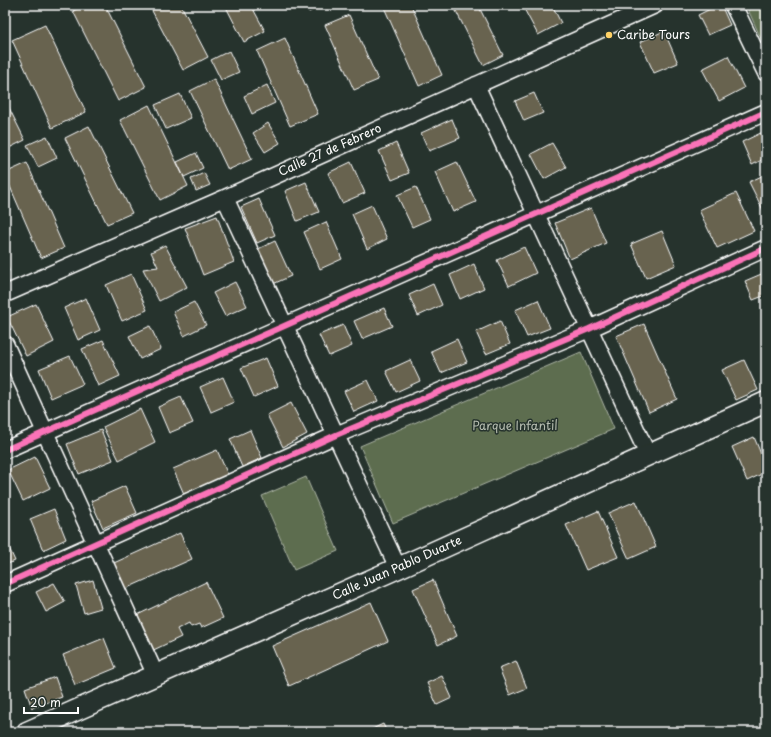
<svg xmlns="http://www.w3.org/2000/svg" width="771" height="737" font-family="'Playpen Sans',sans-serif">
	<style>
		.green { fill: #5d6d4f; stroke: #aeb6a7 }
		.building { fill: #676350; stroke: #fff }
		.lines { fill: none; stroke-linecap: round; stroke-linejoin: round }
		.minor-casing { stroke: #fff; stroke-width: 19 }
		.tertiary-casing { stroke: #fff; stroke-width: 23 }
		.minor { stroke: #26332d; stroke-width: 16 }
		.tertiary { stroke: #26332d; stroke-width: 20 }
		.cycleway-casing { stroke: #26332d; stroke-width: 8 }
		.cycleway { stroke: #fb73b8; stroke-width: 6 }
		.poi-dot { fill: #ffd166; stroke: #26332d; stroke-width: 1.5 }
		.labels { text-anchor: middle; stroke-width: 3; stroke-linejoin: round; paint-order: stroke }
		.poi-label { font-size: 12px; fill: #fff; stroke: #26332d; text-anchor: start }
		.street-label { font-size: 12px; fill: #fff; stroke: #26332d }
		.park-label { font-size: 12px; fill: #b6bdb0; stroke: #26332d }
	</style>
	<rect width="100%" height="100%" fill="#26332d"/>
	<filter id="ink" filterUnits="userSpaceOnUse"><feTurbulence type="fractalNoise" baseFrequency=".025" numOctaves="2"/><feDisplacementMap in="SourceGraphic" scale="8" xChannelSelector="R" yChannelSelector="G"/><feConvolveMatrix kernelMatrix="1 2 1 2 8 2 1 2 1" color-interpolation-filters="sRGB"/></filter>
	<g filter="url(#ink)">
		<!-- green -->
		<path class="green" d="M 746,5 L 766,5 L 766,50 Z
			M 581,352 L 614,429 L 393,523 L 360,446 Z
			M 306,477 L 338,551 L 294,570 L 262,496 Z"/>
		<!-- building -->
		<path class="building" d="M 85,5 L 105,5 L 146,87 L 118,101 L 73,11 Z
			M 149,5 L 181,5 L 208,57 L 183,70 Z
			M 225,5 L 251,5 L 265,31 L 244,42 Z
			M 306,5 L 322,5 L 309,12 Z
			M 383,5 L 411,5 L 442,75 L 419,86 Z
			M 453,5 L 478,5 L 503,55 L 483,65 Z
			M 522,5 L 552,5 L 561,23 L 538,35 Z
			M 718,5 L 721,5 L 730,25 L 708,35 L 698,15 Z
			M 349,15 L 378,80 L 354,90 L 325,25 Z
			M 45,25 L 86,112 L 52,128 L 12,40 Z
			M 664,31 L 678,63 L 654,73 L 640,42 Z
			M 285,38 L 318,114 L 290,126 L 257,51 Z
			M 229,51 L 239,72 L 221,80 L 211,60 Z
			M 728,56 L 744,88 L 719,101 L 702,69 Z
			M 214,79 L 252,159 L 228,170 L 190,91 Z
			M 267,85 L 275,103 L 252,114 L 244,96 Z
			M 534,93 L 543,113 L 524,121 L 515,101 Z
			M 180,94 L 191,118 L 166,129 L 155,105 Z
			M 5,100 L 25,140 L 5,150 Z
			M 149,105 L 188,186 L 160,200 L 120,120 Z
			M 452,119 L 460,138 L 429,151 L 421,133 Z
			M 268,123 L 280,143 L 265,152 L 253,133 Z
			M 89,126 L 132,213 L 107,224 L 65,138 Z
			M 765,131 L 766,134 L 766,158 L 752,165 L 742,142 Z
			M 47,136 L 57,158 L 38,167 L 27,145 Z
			M 396,143 L 409,173 L 392,180 L 379,151 Z
			M 552,143 L 566,167 L 544,179 L 531,154 Z
			M 196,153 L 203,168 L 184,177 L 177,162 Z
			M 351,162 L 365,193 L 342,203 L 328,173 Z
			M 457,162 L 476,202 L 453,212 L 435,172 Z
			M 27,163 L 64,248 L 41,258 L 5,175 L 5,173 Z
			M 204,173 L 210,185 L 196,191 L 191,179 Z
			M 766,174 L 766,216 L 749,182 Z
			M 306,182 L 319,212 L 297,221 L 285,191 Z
			M 416,187 L 430,219 L 412,227 L 397,195 Z
			M 736,193 L 754,231 L 717,248 L 699,210 Z
			M 259,199 L 275,235 L 257,243 L 241,207 Z
			M 372,205 L 387,239 L 367,249 L 352,214 Z
			M 591,208 L 606,243 L 570,259 L 555,223 Z
			M 217,216 L 234,262 L 203,275 L 185,228 Z
			M 326,222 L 342,259 L 320,269 L 304,232 Z
			M 662,231 L 676,265 L 646,278 L 631,244 Z
			M 275,241 L 291,276 L 273,284 L 258,249 Z
			M 165,245 L 187,287 L 159,301 L 143,269 L 158,267 L 151,252 Z
			M 524,247 L 536,273 L 509,286 L 497,260 Z
			M 5,261 L 9,271 L 5,273 Z
			M 474,264 L 484,288 L 460,299 L 450,275 Z
			M 766,272 L 766,295 L 753,300 L 745,281 Z
			M 131,274 L 147,310 L 122,321 L 106,285 Z
			M 235,282 L 247,306 L 225,316 L 213,293 Z
			M 433,284 L 442,305 L 418,316 L 409,295 Z
			M 86,298 L 100,330 L 78,340 L 64,308 Z
			M 538,300 L 550,328 L 527,337 L 515,310 Z
			M 194,302 L 206,325 L 184,336 L 173,312 Z
			M 36,304 L 54,342 L 26,356 L 7,317 Z
			M 384,308 L 392,326 L 362,339 L 354,321 Z
			M 500,321 L 510,344 L 486,354 L 476,332 Z
			M 644,324 L 677,399 L 649,412 L 616,336 Z
			M 343,325 L 352,346 L 329,356 L 319,335 Z
			M 150,326 L 161,349 L 140,359 L 129,336 Z
			M 457,339 L 467,362 L 441,373 L 431,351 Z
			M 103,340 L 120,376 L 98,386 L 82,349 Z
			M 70,356 L 83,384 L 51,398 L 39,369 Z
			M 266,358 L 278,386 L 254,397 L 241,368 Z
			M 410,360 L 420,381 L 396,392 L 386,371 Z
			M 744,360 L 758,390 L 736,400 L 722,370 Z
			M 223,377 L 234,402 L 211,412 L 200,387 Z
			M 368,380 L 378,401 L 354,412 L 344,391 Z
			M 181,397 L 193,423 L 169,433 L 158,407 Z
			M 291,403 L 307,434 L 283,447 L 267,415 Z
			M 140,409 L 155,442 L 119,460 L 103,427 Z
			M 101,430 L 113,460 L 79,474 L 67,444 Z
			M 250,430 L 262,458 L 242,467 L 230,439 Z
			M 754,437 L 766,466 L 766,472 L 747,481 L 732,447 Z
			M 217,450 L 228,475 L 184,494 L 173,469 Z
			M 35,457 L 50,488 L 23,501 L 8,470 Z
			M 125,486 L 137,513 L 103,528 L 91,501 Z
			M 636,501 L 656,547 L 629,559 L 608,513 Z
			M 54,509 L 66,539 L 43,550 L 30,519 Z
			M 598,511 L 618,557 L 586,570 L 566,525 Z
			M 180,533 L 192,559 L 116,593 L 105,567 Z
			M 5,539 L 15,561 L 5,565 Z
			M 93,580 L 101,608 L 84,613 L 76,585 Z
			M 433,580 L 457,636 L 438,645 L 413,589 Z
			M 206,582 L 223,618 L 201,628 L 199,624 L 191,627 L 189,623 L 177,629 L 181,637 L 145,654 L 129,619 Z
			M 54,583 L 65,602 L 46,612 L 36,592 Z
			M 371,602 L 388,641 L 289,686 L 272,646 Z
			M 104,638 L 116,668 L 75,685 L 63,655 Z
			M 516,661 L 527,688 L 510,695 L 499,668 Z
			M 442,676 L 452,698 L 437,705 L 427,683 Z
			M 55,677 L 62,697 L 32,708 L 25,688 Z
			M 383,724 L 387,732 L 366,732 Z"/>
		<g class="lines">
			<!-- minor casing -->
			<g class="minor-casing">
				<path id="minor" d="M 733,5 L 766,73
					M 476,85 L 648,455
					M 225,198 L 398,568
					M 5,294 L 225,198 L 655,5
					M 5,344 L 156,676
					M 5,450 L 766,112
					M 5,584 L 336,435 L 589,329 L 766,248"/>
			</g>
			<!-- tertiary casing -->
			<g class="tertiary-casing">
				<path id="tertiary" d="M 27,732 L 398,568 L 766,402"/>
			</g>
			<!-- minor -->
			<use href="#minor" class="minor"/>
			<!-- tertiary -->
			<use href="#tertiary" class="tertiary"/>
			<!-- cycleway casing -->
			<g class="cycleway-casing">
				<path id="cycleway" d="M 5,450 L 766,112
					M 5,584 L 336,435 L 589,329 L 766,248"/>
			</g>
			<!-- cycleway -->
			<use href="#cycleway" class="cycleway"/>
		</g>
	</g>
	<!-- markers -->
	<circle class="poi-dot" cx="609" cy="35" r="4"/>
	<g class="labels">
		<!-- poi labels -->
		<g class="poi-label">
			<text x="617" y="39">Caribe Tours</text>
		</g>
		<!-- street labels -->
		<g class="street-label">
			<text transform="translate(330 150) rotate(-24)" y="4">Calle 27 de Febrero</text>
			<text transform="translate(397 568) rotate(-24)" y="4">Calle Juan Pablo Duarte</text>
		</g>
		<!-- park labels -->
		<g class="park-label">
			<text x="515" y="430">Parque Infantil</text>
		</g>
	</g>
	<!-- margin -->
	<rect width="771" height="737" fill="none" stroke="#26332d" stroke-width="20"/>
	<rect x="10" y="10" width="751" height="717" fill="none" stroke="#fff" stroke-width="1.5" filter="url(#ink)"/>
	<!-- scale -->
	<path d="M24 707v6h54v-6" fill="none" stroke="#ffffff" stroke-width="2"/>
	<text x="30" y="707" font-size="12" fill="#ffffff" stroke="#26332d" stroke-width="3" paint-order="stroke">20 m</text>
</svg>
